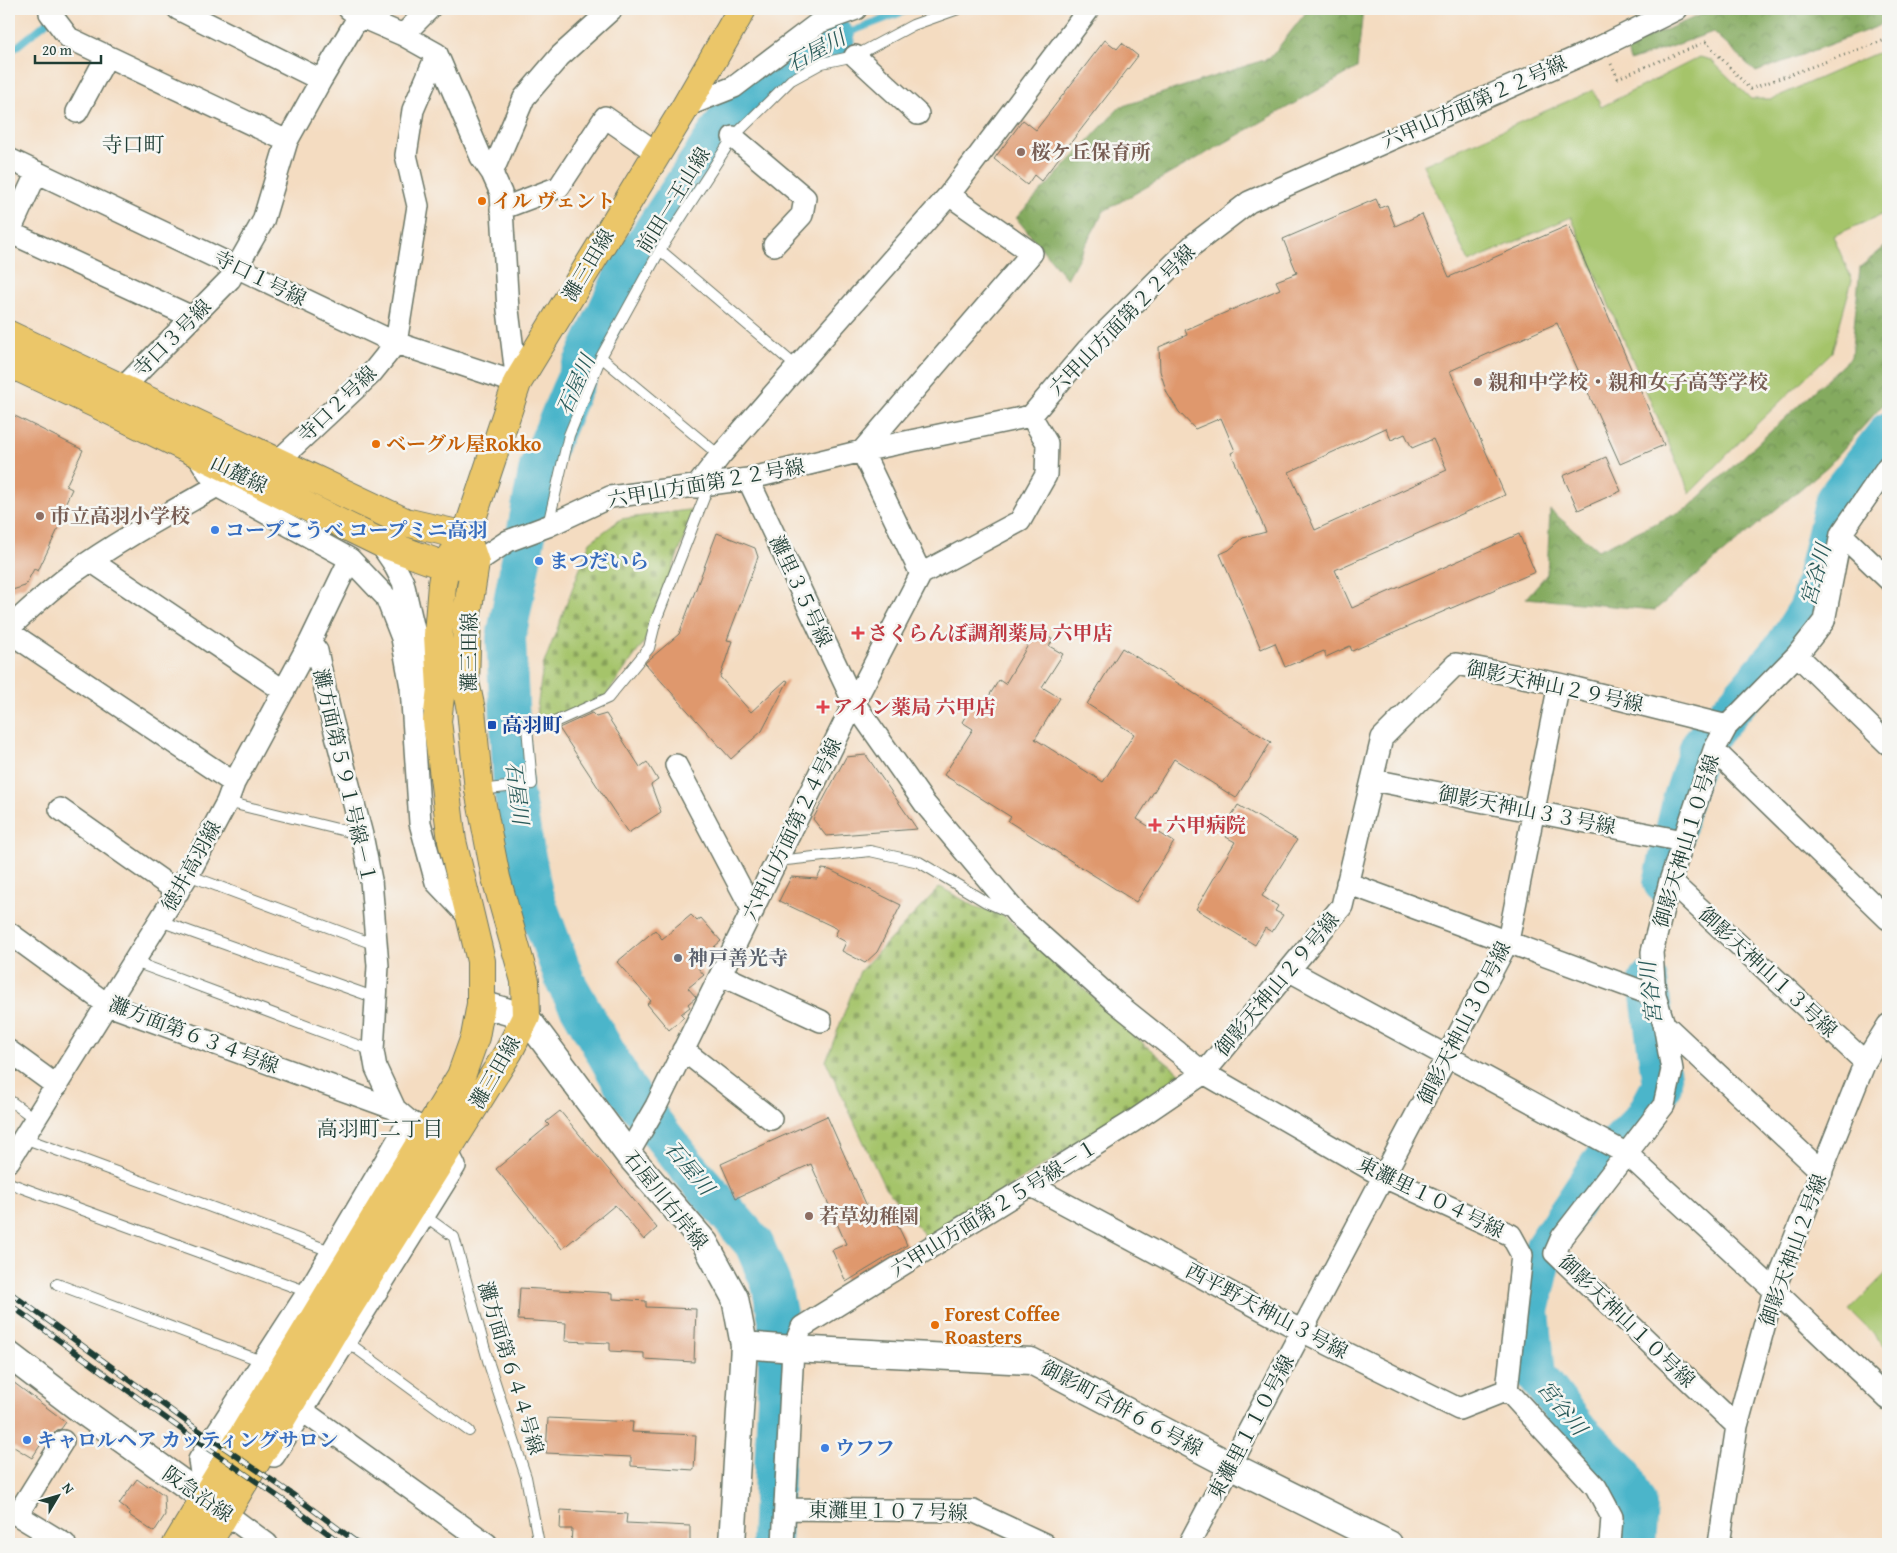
<svg xmlns="http://www.w3.org/2000/svg" width="1897" height="1553" font-family="'Gentium Book Plus','Noto Serif JP',serif">
	<style>
		.forest { fill: url(#forest-crowns); stroke: #52744a }
		.cemetery { fill: url(#cemetery-stones); stroke: #628050 }
		.pitch { fill: #a5c46b; stroke: #628050 }
		.lines { fill: none; stroke-linecap: round; stroke-linejoin: round }
		.stream { stroke: #4cb5ca; stroke-width: 7 }
		.river { stroke: #4cb5ca; stroke-width: 40 }
		.building { fill: #df986d; fill-rule: evenodd }
		.service-casing { stroke: #6a7565; stroke-width: 12 }
		.minor-casing { stroke: #6a7565; stroke-width: 24 }
		.tertiary-casing { stroke: #6a7565; stroke-width: 29 }
		.primary-casing { stroke: #6a7565; stroke-width: 30 }
		.path { stroke: #6a7565; stroke-width: 3; stroke-dasharray: 1 4; stroke-linecap: butt }
		.service { stroke: #fff; stroke-width: 10 }
		.minor { stroke: #fff; stroke-width: 21 }
		.tertiary { stroke: #fff; stroke-width: 26 }
		.primary { stroke: #ebc669; stroke-width: 28 }
		.rail-casing { stroke: #1f3d34; stroke-width: 5.5 }
		.rail { stroke: #f6f6f2; stroke-width: 4; stroke-dasharray: 11; stroke-linecap: butt }
		.education-dot { fill: #8d6e63; stroke: #f6f6f2; stroke-width: 2 }
		.food-dot { fill: #e8710a; stroke: #f6f6f2; stroke-width: 2 }
		.shop-dot { fill: #3f7fe0; stroke: #f6f6f2; stroke-width: 2 }
		.health-dot { fill: #e0444e; stroke: #f6f6f2; stroke-width: 2 }
		.transit-dot { fill: #1a4fb4; stroke: #f6f6f2; stroke-width: 2 }
		.worship-dot { fill: #6b7280; stroke: #f6f6f2; stroke-width: 2 }
		.labels { text-anchor: middle; stroke-width: 5; stroke-linejoin: round; paint-order: stroke }
		.street-label { font-size: 20px; fill: #1f3d34; stroke: #f6f6f2 }
		.education-label { font-size: 20px; font-weight: bold; fill: #785e54; stroke: #f6f6f2; text-anchor: start }
		.food-label { font-size: 20px; font-weight: bold; fill: #c56008; stroke: #f6f6f2; text-anchor: start }
		.shop-label { font-size: 20px; font-weight: bold; fill: #366cbe; stroke: #f6f6f2; text-anchor: start }
		.health-label { font-size: 20px; font-weight: bold; fill: #be3a42; stroke: #f6f6f2; text-anchor: start }
		.transit-label { font-size: 20px; font-weight: bold; fill: #164399; stroke: #f6f6f2; text-anchor: start }
		.worship-label { font-size: 20px; font-weight: bold; fill: #5b616d; stroke: #f6f6f2; text-anchor: start }
		.water-label { font-size: 21px; font-style: italic; fill: #2a5b5a; stroke: #f6f6f2 }
		.neighbourhood-label { font-size: 21px; fill: #1f3d34; stroke: #f6f6f2 }
	</style>
	<defs>
		<pattern id="forest-crowns" width="20" height="18" patternUnits="userSpaceOnUse" patternTransform="scale(1.25)"><rect width="20" height="18" fill="#84aa5f"/><path d="M2 6a3 3 0 1 1 6 0M12 15a3 3 0 1 1 6 0" fill="none" stroke="#6b8c4f"/></pattern>
		<pattern id="cemetery-stones" width="16" height="16" patternUnits="userSpaceOnUse" patternTransform="scale(1.25)"><rect width="16" height="16" fill="#a5c46b"/><path d="M2 7V4a2 2 0 0 1 4 0v3zM10 15v-3a2 2 0 0 1 4 0v3z" fill="#86a059"/></pattern>
	</defs>
	<rect width="100%" height="100%" fill="#f6f6f2"/>
	<filter id="ink" filterUnits="userSpaceOnUse"><feTurbulence type="fractalNoise" baseFrequency=".02" numOctaves="2"/><feDisplacementMap in="SourceGraphic" scale="10" xChannelSelector="R" yChannelSelector="G"/><feConvolveMatrix kernelMatrix="1 2 1 2 8 2 1 2 1" color-interpolation-filters="sRGB"/></filter>
	<filter id="wash" filterUnits="userSpaceOnUse"><feTurbulence type="fractalNoise" baseFrequency=".0096" numOctaves="4" result="noise"/><feDisplacementMap in="SourceGraphic" scale="20" xChannelSelector="R" yChannelSelector="G"/><feGaussianBlur stdDeviation="1.12" result="paint"/><feColorMatrix in="noise" values="0 0 0 0 0 0 0 0 0 0 0 0 0 0 0 0 0 1.4 0 .05"/><feComposite in="paint" operator="in"/></filter>
	<g filter="url(#wash)">
		<rect width="100%" height="100%" fill="#f4dcc1"/>
		<!-- forest -->
		<path class="forest" d="M 1307,9 L 1363,9 L 1357,68 L 1104,211 L 1067,279 L 1016,218 L 1120,107 L 1270,58 L 1307,11 Z
			M 1714,9 L 1888,9 L 1888,18 L 1879,26 L 1756,72 L 1713,32 L 1630,61 L 1626,47 Z
			M 1888,244 L 1888,399 L 1828,466 L 1655,610 L 1526,598 L 1547,574 L 1550,510 L 1598,550 L 1688,508 L 1851,357 L 1860,267 Z"/>
		<!-- cemetery -->
		<path class="cemetery" d="M 695,509 L 645,641 L 605,697 L 549,724 L 536,716 L 543,666 L 590,542 L 621,519 Z
			M 940,887 L 976,907 L 1003,915 L 1145,1045 L 1183,1076 L 928,1239 L 884,1186 L 826,1061 L 860,971 Z"/>
		<!-- pitch -->
		<path class="pitch" d="M 1888,48 L 1888,212 L 1833,236 L 1852,280 L 1832,352 L 1760,421 L 1690,493 L 1571,217 L 1469,262 L 1423,165 L 1593,90 L 1601,107 L 1700,57 L 1711,60 L 1751,99 L 1772,99 Z
			M 1888,1271 L 1888,1349 L 1849,1310 Z"/>
		<g class="lines">
			<!-- stream -->
			<path class="stream" d="M 835,38 L 911,9
				M 9,53 L 63,9"/>
			<!-- river -->
			<path class="river" d="M 1663,883 L 1682,801 L 1700,746 L 1785,646 L 1809,608 L 1835,500 L 1888,432
				M 771,1544 L 778,1374 L 778,1319 L 771,1284 L 754,1244 L 684,1163 L 627,1090 L 566,983 L 533,894 L 513,789 L 506,638 L 539,467 L 571,390 L 624,275 L 732,112 L 784,65 L 835,38
				M 1635,1544 L 1638,1506 L 1621,1472 L 1579,1431 L 1536,1375 L 1530,1311 L 1545,1247 L 1602,1161 L 1645,1117 L 1662,1085 L 1648,981"/>
		</g>
		<g id="blocks">
			<!-- building -->
			<path class="building" d="M 1105,40 L 1117,49 L 1122,43 L 1138,56 L 1041,181 L 1034,175 L 1027,185 L 994,159 L 1023,120 L 1036,130 Z
				M 1376,199 L 1380,208 L 1387,205 L 1395,226 L 1422,214 L 1449,277 L 1569,225 L 1664,445 L 1620,464 L 1557,323 L 1450,371 L 1505,495 L 1335,570 L 1352,608 L 1519,534 L 1535,572 L 1352,651 L 1350,646 L 1326,657 L 1324,651 L 1285,667 L 1275,643 L 1261,649 L 1220,554 L 1229,550 L 1243,538 L 1266,532 L 1231,453 L 1235,451 L 1221,418 L 1195,429 L 1179,412 L 1167,393 L 1160,371 L 1159,347 L 1187,335 L 1185,330 L 1280,289 L 1276,281 L 1297,273 L 1283,239 ZM 1386,428 L 1391,440 L 1405,434 L 1412,448 L 1433,439 L 1447,470 L 1315,530 L 1289,472 Z
				M 9,413 L 83,450 L 66,486 L 72,489 L 65,504 L 69,506 L 38,571 L 34,569 L 25,586 L 9,591 Z
				M 1606,457 L 1621,491 L 1578,510 L 1563,476 Z
				M 717,533 L 755,548 L 758,557 L 727,640 L 732,641 L 720,677 L 751,712 L 786,680 L 788,681 L 762,731 L 731,759 L 645,663 L 679,634 Z
				M 1037,630 L 1053,640 L 1049,646 L 1063,654 L 1042,687 L 1060,698 L 1035,739 L 1103,782 L 1134,734 L 1087,704 L 1122,648 L 1271,742 L 1236,798 L 1174,759 L 1137,819 L 1174,842 L 1136,902 L 1008,821 L 1011,817 L 944,775 L 973,729 L 962,722 L 974,702 L 982,707 L 999,680 L 1005,684 Z
				M 592,713 L 596,717 L 606,714 L 640,767 L 647,762 L 658,780 L 651,785 L 661,812 L 628,833 L 559,728 Z
				M 866,755 L 917,829 L 826,836 L 813,819 L 846,757 Z
				M 1238,805 L 1297,840 L 1262,896 L 1278,906 L 1275,911 L 1283,915 L 1272,932 L 1265,928 L 1255,945 L 1196,909 L 1235,842 L 1226,837 L 1233,827 L 1227,823 Z
				M 822,869 L 830,870 L 901,905 L 877,952 L 865,963 L 842,951 L 846,942 L 835,936 L 838,929 L 779,901 L 791,877 L 817,879 Z
				M 691,915 L 697,921 L 701,918 L 721,941 L 714,947 L 718,951 L 698,968 L 704,975 L 688,988 L 696,997 L 688,1004 L 690,1007 L 681,1014 L 684,1017 L 669,1030 L 647,1004 L 651,1001 L 617,962 L 655,930 L 662,939 Z
				M 560,1111 L 657,1228 L 644,1240 L 615,1205 L 562,1249 L 496,1169 L 549,1125 L 546,1122 Z
				M 827,1116 L 874,1222 L 892,1213 L 907,1245 L 846,1282 L 832,1250 L 846,1244 L 811,1164 L 736,1198 L 721,1164 Z
				M 520,1288 L 613,1293 L 613,1299 L 646,1301 L 646,1307 L 696,1309 L 694,1362 L 644,1359 L 644,1353 L 610,1351 L 610,1343 L 565,1341 L 566,1323 L 518,1320 Z
				M 9,1379 L 66,1422 L 61,1429 L 57,1430 L 49,1440 L 45,1438 L 32,1458 L 9,1444 Z
				M 548,1418 L 633,1422 L 632,1432 L 696,1435 L 694,1470 L 631,1466 L 631,1457 L 546,1453 Z
				M 137,1479 L 148,1487 L 150,1485 L 164,1495 L 165,1515 L 154,1532 L 129,1515 L 131,1513 L 119,1504 Z
				M 561,1510 L 627,1514 L 626,1523 L 690,1526 L 690,1544 L 571,1543 L 572,1529 L 560,1529 Z"/>
		</g>
	</g>
	<g filter="url(#ink)">
		<use href="#blocks" fill-opacity="0" stroke="#6a7565" stroke-width="1"/>
		<g class="lines">
			<!-- service casing -->
			<g class="service-casing">
				<path id="service" d="M 660,250 L 797,367
					M 601,357 L 720,456
					M 548,525 L 569,435 L 601,357 L 660,250 L 733,137 L 791,80 L 822,63 L 855,56 L 913,25 L 958,9
					M 480,790 L 532,784 L 527,727 L 541,723 L 548,725 L 608,698 L 649,648 L 656,620 L 709,485
					M 227,802 L 362,835
					M 777,861 L 870,851 L 919,862 L 986,902 L 1009,912
					M 188,875 L 376,945
					M 160,921 L 376,998
					M 135,962 L 373,1051
					M 9,1100 L 35,1119
					M 24,1138 L 333,1252
					M 9,1183 L 308,1292
					M 425,1216 L 454,1237 L 489,1364 L 526,1477 L 539,1544
					M 57,1284 L 264,1362
					M 346,1341 L 469,1431
					M 32,1544 L 41,1530"/>
			</g>
			<!-- minor casing -->
			<g class="minor-casing">
				<path id="minor" d="M 178,9 L 321,80
					M 50,13 L 69,38 L 287,141
					M 403,35 L 429,9
					M 855,56 L 918,114
					M 686,106 L 734,87 L 820,22 L 856,9
					M 77,112 L 107,56
					M 733,137 L 805,198 L 802,215 L 774,245
					M 9,159 L 396,343 L 517,383 L 508,310 L 501,193 L 492,173 L 481,157 L 437,54 L 403,35 L 359,16 L 349,9
					M 492,173 L 524,98 L 560,56 L 612,9
					M 501,209 L 559,187 L 605,117 L 657,153
					M 9,232 L 192,317
					M 9,233 L 37,172
					M 112,399 L 230,279 L 263,221 L 287,141 L 321,80 L 359,16
					M 196,453 L 217,486 L 350,559 L 386,597 L 402,638 L 411,687 L 420,823 L 436,882 L 471,919
					M 277,462 L 371,374 L 396,343 L 418,206 L 406,155 L 413,110 L 437,54
					M 748,479 L 854,703 L 925,804 L 1018,915 L 1114,1001 L 1204,1073 L 1384,1177 L 1511,1235 L 1522,1255 L 1507,1390 L 1596,1487 L 1612,1517 L 1610,1544
					M 696,487 L 720,456 L 797,367 L 949,195 L 1089,9
					M 1841,534 L 1888,579
					M 379,542 L 392,561 L 403,582 L 428,690 L 436,716
					M 91,561 L 284,691
					M 475,563 L 508,541 L 548,526 L 610,497 L 748,479 L 862,451 L 1031,416 L 1087,350 L 1193,245 L 1249,202 L 1600,47 L 1677,9
					M 921,574 L 862,451 L 1032,253 L 949,195
					M 9,628 C 30,609 50,589 73,573 C 119,540 168,514 217,486
					M 9,632 L 234,783
					M 310,642 L 317,651 L 329,708 L 362,835 L 371,880 L 378,966 L 373,1051 L 376,1068 L 395,1109 L 409,1121 L 428,1131
					M 1797,655 L 1888,744
					M 1714,750 L 1888,919
					M 676,765 L 753,911
					M 1373,780 L 1683,841
					M 60,809 L 178,892
					M 1670,881 L 1865,1062
					M 1347,883 L 1655,996
					M 9,933 L 108,1005 L 395,1109
					M 1290,971 L 1627,1154 L 1774,1290 L 1888,1399
					M 721,975 L 821,1021
					M 1664,1024 L 1822,1172
					M 683,1050 L 771,1119
					M 9,1051 L 57,1086
					M 628,1154 L 656,1106 L 854,703 L 921,574 L 1020,521 L 1046,475 L 1047,443 L 1031,416
					M 9,1161 L 188,875 L 227,802 L 234,783 L 310,642 L 350,559
					M 1030,1185 L 1302,1331 L 1459,1409 L 1507,1390
					M 303,1411 L 487,1544
					M 1737,1426 L 1555,1253 L 1562,1237 L 1664,1105 L 1672,1070 L 1664,1024 L 1655,996 L 1652,952 L 1670,881 L 1714,750 L 1727,726 L 1797,655 L 1824,621 L 1841,534 L 1888,466
					M 274,1456 L 455,1166 L 447,1150
					M 205,1499 L 199,1460 L 308,1292 L 409,1121
					M 785,1509 L 973,1511 L 1044,1544
					M 9,1510 L 65,1544
					M 225,1513 L 267,1544
					M 17,1515 L 63,1441
					M 783,1544 L 793,1349 L 802,1327 L 1132,1122 L 1204,1073 L 1342,906 L 1382,738 L 1456,664 L 1559,684 L 1727,726
					M 1189,1544 L 1508,941 L 1559,684
					M 1719,1544 L 1737,1426 L 1774,1290 L 1865,1062 L 1888,1025"/>
			</g>
			<!-- tertiary casing -->
			<g class="tertiary-casing">
				<path id="tertiary" d="M 481,1004 L 526,1017 L 628,1154 L 705,1243 L 735,1298 L 744,1345 L 732,1544
					M 744,1345 L 793,1349 L 1031,1361 L 1230,1465 L 1389,1544
					M 9,1355 L 81,1410 L 222,1511"/>
			</g>
			<!-- primary casing -->
			<g class="primary-casing">
				<path id="primary" d="M 9,335 L 405,522 L 466,536
					M 9,363 L 105,408 L 379,542 L 445,566 L 464,564
					M 177,1544 L 461,1076 L 475,1037 L 481,1004 L 481,961 L 452,841 L 437,721 L 441,689 L 438,635 L 442,584 L 445,566 L 466,536 L 517,383 L 686,106 L 742,9
					M 207,1544 L 333,1332 L 509,1051 L 526,1017 L 525,981 L 496,878 L 479,790 L 471,710 L 465,682 L 467,614 L 475,563 L 466,536"/>
			</g>
			<!-- path -->
			<path class="path" d="M 1611,64 L 1618,78 L 1706,42 L 1750,89 L 1888,39"/>
			<!-- service -->
			<use href="#service" class="service"/>
			<!-- minor -->
			<use href="#minor" class="minor"/>
			<!-- tertiary -->
			<use href="#tertiary" class="tertiary"/>
			<!-- primary -->
			<use href="#primary" class="primary"/>
			<!-- rail casing -->
			<g class="rail-casing">
				<path id="rail" d="M 9,1292 L 194,1427 L 292,1494 L 359,1544
					M 9,1304 L 189,1435 L 286,1502 L 342,1544"/>
			</g>
			<!-- rail -->
			<use href="#rail" class="rail"/>
		</g>
	</g>
	<!-- markers -->
	<g class="education-dot">
		<circle cx="1021" cy="152" r="5"/>
		<circle cx="1478" cy="382" r="5"/>
		<circle cx="40" cy="516" r="5"/>
		<circle cx="809" cy="1216" r="5"/>
	</g>
	<g class="food-dot">
		<circle cx="482" cy="201" r="5"/>
		<circle cx="376" cy="444" r="5"/>
		<circle cx="935" cy="1325" r="5"/>
	</g>
	<g class="shop-dot">
		<circle cx="215" cy="530" r="5"/>
		<circle cx="539" cy="561" r="5"/>
		<circle cx="27" cy="1440" r="5"/>
		<circle cx="825" cy="1448" r="5"/>
	</g>
	<g class="health-dot">
		<path d="M855.5 625.5h5v5h5v5h-5v5h-5v-5h-5v-5h5z"/>
		<path d="M820.5 699.5h5v5h5v5h-5v5h-5v-5h-5v-5h5z"/>
		<path d="M1152.5 817.5h5v5h5v5h-5v5h-5v-5h-5v-5h5z"/>
	</g>
	<rect class="transit-dot" x="487" y="720" width="10" height="10" rx="2.5"/>
	<circle class="worship-dot" cx="678" cy="958" r="5"/>
	<g class="labels">
		<!-- street labels -->
		<g class="street-label">
			<text transform="translate(1474 102) rotate(-24)" y="7">六甲山方面第２２号線</text>
			<text transform="translate(673 200) rotate(-58)" y="7">前田一王山線</text>
			<text transform="translate(588 265) rotate(-59)" y="7">灘三田線</text>
			<text transform="translate(260 278) rotate(26)" y="7">寺口１号線</text>
			<text transform="translate(1122 320) rotate(-46)" y="7">六甲山方面第２２号線</text>
			<text transform="translate(172 338) rotate(-45)" y="7">寺口３号線</text>
			<text transform="translate(337 404) rotate(-44)" y="7">寺口２号線</text>
			<text transform="translate(239 474) rotate(26)" y="7">山麓線</text>
			<text transform="translate(706 483) rotate(-10)" y="7">六甲山方面第２２号線</text>
			<text transform="translate(801 591) rotate(65)" y="7">灘里３５号線</text>
			<text transform="translate(469 652) rotate(-90)" y="7">灘三田線</text>
			<text transform="translate(1555 686) rotate(12)" y="7">御影天神山２９号線</text>
			<text transform="translate(345 776) rotate(77)" y="7">灘方面第５９１号線－１</text>
			<text transform="translate(1527 810) rotate(11)" y="7">御影天神山３３号線</text>
			<text transform="translate(792 829) rotate(-64)" y="7">六甲山方面第２４号線</text>
			<text transform="translate(1686 841) rotate(-73)" y="7">御影天神山１０号線</text>
			<text transform="translate(191 866) rotate(-61)" y="7">徳井高羽線</text>
			<text transform="translate(1768 972) rotate(43)" y="7">御影天神山１３号線</text>
			<text transform="translate(1277 984) rotate(-50)" y="7">御影天神山２９号線</text>
			<text transform="translate(1464 1023) rotate(-63)" y="7">御影天神山３０号線</text>
			<text transform="translate(194 1035) rotate(21)" y="7">灘方面第６３４号線</text>
			<text transform="translate(495 1072) rotate(-60)" y="7">灘三田線</text>
			<text transform="translate(1431 1197) rotate(26)" y="7">東灘里１０４号線</text>
			<text transform="translate(666 1200) rotate(51)" y="7">石屋川右岸線</text>
			<text transform="translate(994 1208) rotate(-32)" y="7">六甲山方面第２５号線－１</text>
			<text transform="translate(1793 1250) rotate(-70)" y="7">御影天神山２号線</text>
			<text transform="translate(1267 1311) rotate(28)" y="7">西平野天神山３号線</text>
			<text transform="translate(1627 1321) rotate(44)" y="7">御影天神山１０号線</text>
			<text transform="translate(511 1368) rotate(73)" y="7">灘方面第６４４号線</text>
			<text transform="translate(1122 1408) rotate(28)" y="7">御影町合併６６号線</text>
			<text transform="translate(1251 1427) rotate(-62)" y="7">東灘里１１０号線</text>
			<text transform="translate(198 1494) rotate(35)" y="7">阪急沿線</text>
			<text transform="translate(888 1511) rotate(1)" y="7">東灘里１０７号線</text>
		</g>
		<!-- education labels -->
		<g class="education-label">
			<text x="1031" y="159">桜ケ丘保育所</text>
			<text x="1488" y="389">親和中学校・親和女子高等学校</text>
			<text x="50" y="523">市立高羽小学校</text>
			<text x="819" y="1223">若草幼稚園</text>
		</g>
		<!-- food labels -->
		<g class="food-label">
			<text x="492" y="208">イル ヴェント</text>
			<text x="386" y="451">ベーグル屋Rokko</text>
			<text x="945" y="1321">Forest Coffee<tspan x="945" dy="23">Roasters</tspan></text>
		</g>
		<!-- shop labels -->
		<g class="shop-label">
			<text x="225" y="537">コープこうべ コープミニ高羽</text>
			<text x="549" y="568">まつだいら</text>
			<text x="37" y="1447">キャロルヘア カッティングサロン</text>
			<text x="835" y="1455">ウフフ</text>
		</g>
		<!-- health labels -->
		<g class="health-label">
			<text x="868" y="640">さくらんぼ調剤薬局 六甲店</text>
			<text x="833" y="714">アイン薬局 六甲店</text>
			<text x="1166" y="832">六甲病院</text>
		</g>
		<!-- transit labels -->
		<g class="transit-label">
			<text x="502" y="732">高羽町</text>
		</g>
		<!-- worship labels -->
		<g class="worship-label">
			<text x="688" y="965">神戸善光寺</text>
		</g>
		<!-- water labels -->
		<g class="water-label">
			<text transform="translate(816 51) rotate(-28)" y="7">石屋川</text>
			<text transform="translate(576 385) rotate(-66)" y="7">石屋川</text>
			<text transform="translate(1816 575) rotate(-75)" y="7">宮谷川</text>
			<text transform="translate(517 793) rotate(83)" y="7">石屋川</text>
			<text transform="translate(1651 993) rotate(-96)" y="7">宮谷川</text>
			<text transform="translate(689 1168) rotate(50)" y="7">石屋川</text>
			<text transform="translate(1562 1408) rotate(51)" y="7">宮谷川</text>
		</g>
		<!-- neighbourhood labels -->
		<g class="neighbourhood-label">
			<text x="133" y="152">寺口町</text>
			<text x="380" y="1136">高羽町二丁目</text>
		</g>
	</g>
	<!-- margin -->
	<rect width="1897" height="1553" fill="none" stroke="#f6f6f2" stroke-width="30"/>
	<!-- north arrow -->
	<g transform="translate(58 1496) rotate(52)" stroke="#f6f6f2" stroke-width="4" paint-order="stroke">
	<path d="M0-4L9 19L0 12L-9 19Z" fill="#1f3d34"/>
	<text y="-8" font-size="14" font-weight="bold" text-anchor="middle" fill="#1f3d34">N</text>
	</g>
	<!-- scale -->
	<path d="M35 55v8h66v-8" fill="none" stroke="#1f3d34" stroke-width="2.5"/>
	<text x="42" y="55" font-size="15" fill="#1f3d34" stroke="#f6f6f2" stroke-width="4" paint-order="stroke">20 m</text>
</svg>
